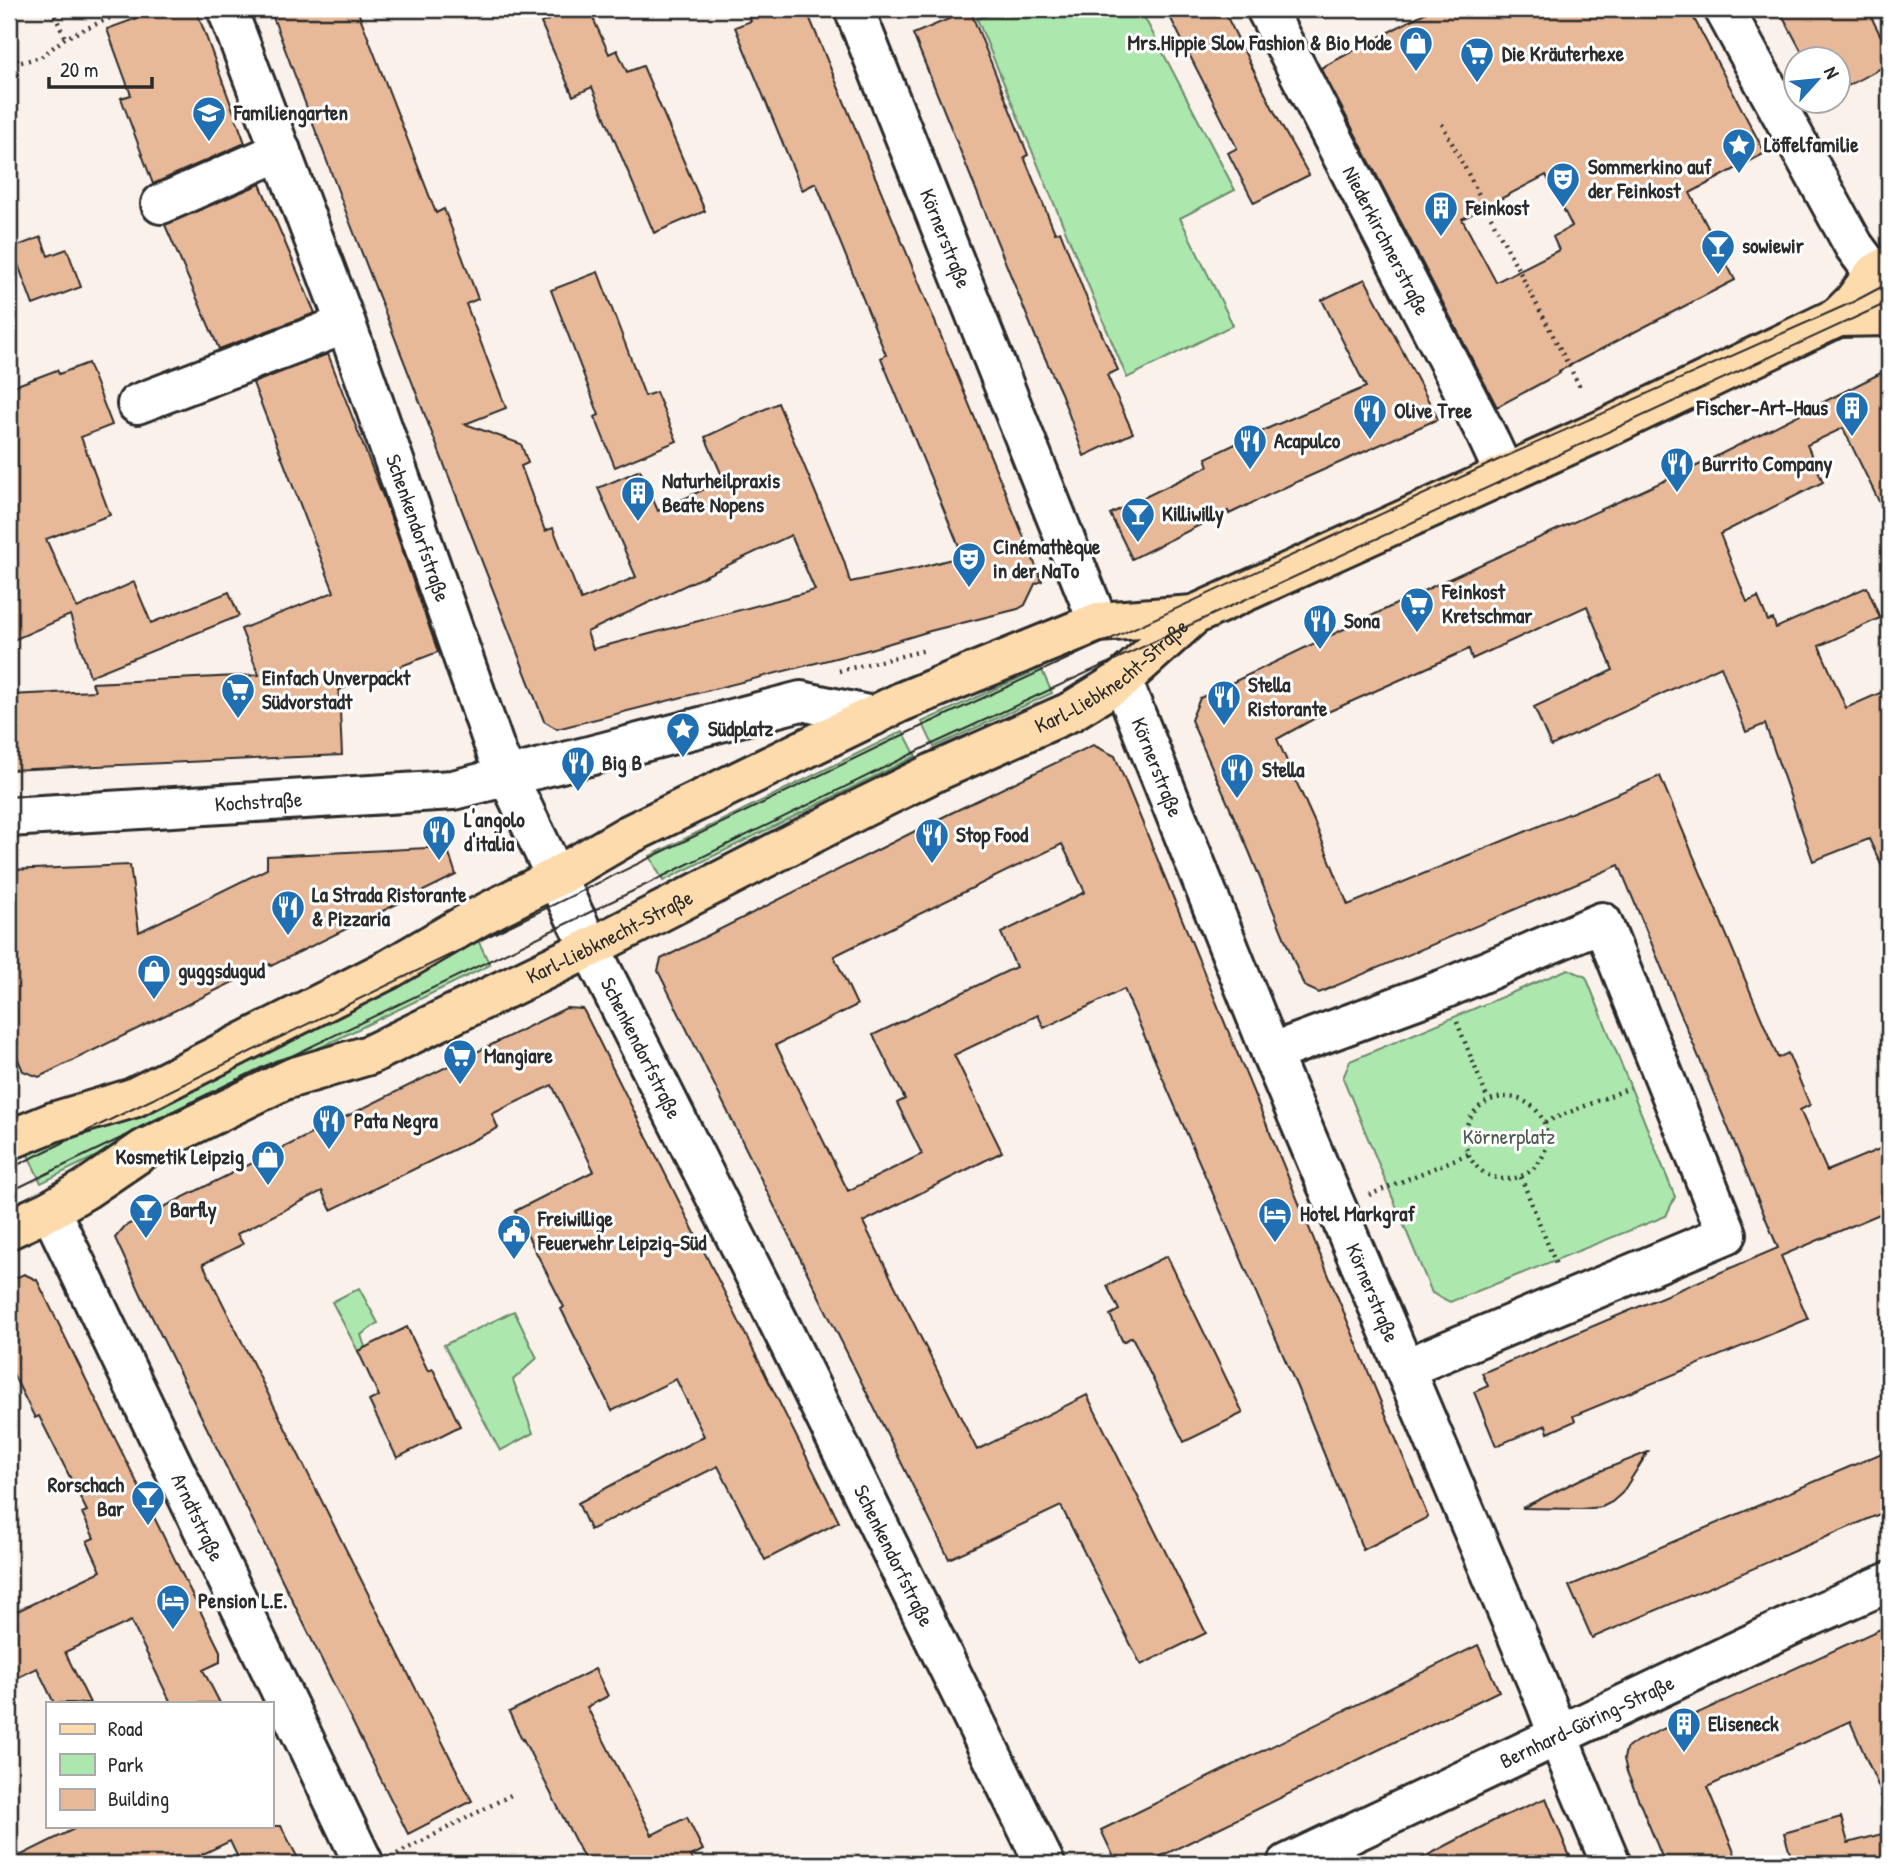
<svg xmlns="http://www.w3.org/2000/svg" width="1898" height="1873" font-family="'Patrick Hand',sans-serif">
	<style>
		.green { fill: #ace8ae; stroke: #6c8a6c; stroke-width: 2 }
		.building { fill: #e8b999; stroke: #2b2b2b; stroke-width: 2; fill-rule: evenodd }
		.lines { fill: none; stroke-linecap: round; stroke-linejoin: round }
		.minor-casing { stroke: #2b2b2b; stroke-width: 44 }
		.major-casing { stroke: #2b2b2b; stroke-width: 44 }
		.path { stroke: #2b2b2b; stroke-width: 4.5; stroke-dasharray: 2 5; stroke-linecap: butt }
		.minor { stroke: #fff; stroke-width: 38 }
		.major { stroke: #fedbac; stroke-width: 38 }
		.tram { stroke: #2b2b2b; stroke-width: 2 }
		.labels { text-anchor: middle; stroke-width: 6; stroke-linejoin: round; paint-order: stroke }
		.poi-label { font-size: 21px; font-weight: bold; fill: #2b2b2b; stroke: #fff; text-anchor: start }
		.street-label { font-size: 21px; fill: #2b2b2b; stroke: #fff }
		.park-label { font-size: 21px; fill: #4b5a4c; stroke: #fff }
	</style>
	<rect width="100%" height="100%" fill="#faf1eb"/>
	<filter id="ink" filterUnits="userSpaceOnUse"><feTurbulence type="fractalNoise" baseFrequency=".0143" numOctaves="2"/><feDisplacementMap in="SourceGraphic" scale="14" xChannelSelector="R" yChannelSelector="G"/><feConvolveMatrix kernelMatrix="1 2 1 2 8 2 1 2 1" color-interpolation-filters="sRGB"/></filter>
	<g filter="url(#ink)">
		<!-- green -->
		<path class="green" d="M 1002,9 L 1140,9 L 1235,190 L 1180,218 L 1233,325 L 1127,378 L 977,19 Z
			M 1041,668 L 1052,693 L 934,747 L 922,722 Z
			M 903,731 L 916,756 L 663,881 L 650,856 Z
			M 477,938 L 490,965 L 41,1183 L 28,1155 Z
			M 1568,969 L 1586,977 L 1675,1197 L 1666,1216 L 1450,1302 L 1432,1293 L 1343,1078 L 1350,1061 Z
			M 359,1288 L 378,1323 L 361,1335 L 365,1347 L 358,1351 L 332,1302 Z
			M 514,1311 L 537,1358 L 513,1380 L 533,1433 L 500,1451 L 444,1345 Z"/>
		<!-- building -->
		<path class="building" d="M 162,9 L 196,9 L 245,143 L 153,184 L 121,98 L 131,95 L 107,29 Z
			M 270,9 L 357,9 L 436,213 L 444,209 L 456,240 L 478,299 L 466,304 L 506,408 L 465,424 L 521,444 L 528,463 L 521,466 L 545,531 L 553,528 L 581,600 L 636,577 L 598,488 L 640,470 L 658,511 L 724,480 L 705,437 L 778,403 L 844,561 L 850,582 L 914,569 L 963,556 L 881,358 L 886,355 L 816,183 L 802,190 L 735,27 L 751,21 L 746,9 L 806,9 L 1042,581 L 1035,584 L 1025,605 L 1018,609 L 930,631 L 867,650 L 557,729 L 544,721 L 349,220 ZM 791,535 L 815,590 L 593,649 L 587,632 Z
			M 575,9 L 589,9 L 609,54 L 617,50 L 627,72 L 643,66 L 705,211 L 654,233 L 592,87 L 573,96 L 541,23 Z
			M 1166,9 L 1223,9 L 1281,125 L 1309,175 L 1254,203 L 1228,153 L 1237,148 Z
			M 1432,9 L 1689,9 L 1765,153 L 1690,193 L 1735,280 L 1559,371 L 1560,373 L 1497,407 L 1321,68 ZM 1546,175 L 1572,226 L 1553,237 L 1559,250 L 1496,282 L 1462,219 Z
			M 1779,9 L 1867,9 L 1889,52 L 1889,64 L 1838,91 L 1838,60 L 1806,60 Z
			M 970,10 L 1028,155 L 1024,157 L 1055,233 L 1060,231 L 1092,312 L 1118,370 L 1107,375 L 1133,433 L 1084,456 L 1061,393 L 1036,338 L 913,34 Z
			M 260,184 L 315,313 L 219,349 L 165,225 Z
			M 41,237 L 48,256 L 67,249 L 81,287 L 33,305 L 12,248 Z
			M 598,272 L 645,396 L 656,392 L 677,441 L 615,467 L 595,417 L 599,415 L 551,290 Z
			M 1365,279 L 1438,419 L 1294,483 L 1229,514 L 1228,511 L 1132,559 L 1110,514 L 1209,466 L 1206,458 L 1271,427 L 1366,387 L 1322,300 Z
			M 328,354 L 387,507 L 438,652 L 339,690 L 342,755 L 9,770 L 9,695 L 95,691 L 92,683 L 259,675 L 241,629 L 334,592 L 253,383 Z
			M 88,363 L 112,425 L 81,437 L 110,515 L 46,539 L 77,608 L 134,582 L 151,623 L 229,592 L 239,616 L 90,676 L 70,615 L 9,642 L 9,388 L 57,370 L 59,374 Z
			M 1889,369 L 1889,522 L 1843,428 L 1807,445 L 1823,482 L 1720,534 L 1747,602 L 1758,597 L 1768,621 L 1773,619 L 1776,628 L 1867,587 L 1880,618 L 1819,646 L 1846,708 L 1889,689 L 1889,881 L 1869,839 L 1813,861 L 1765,724 L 1746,732 L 1721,666 L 1551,746 L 1534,707 L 1613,670 L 1587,606 L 1472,659 L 1469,649 L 1319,716 L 1277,739 L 1314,821 L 1348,905 L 1660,776 L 1778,1058 L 1788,1053 L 1810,1105 L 1800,1110 L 1827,1171 L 1889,1145 L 1889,1210 L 1781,1256 L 1808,1319 L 1573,1416 L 1575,1421 L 1548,1433 L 1546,1425 L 1496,1446 L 1474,1392 L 1488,1386 L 1482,1373 L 1778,1248 L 1619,865 L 1319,993 L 1304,986 L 1249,851 L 1191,720 L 1200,698 L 1438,584 L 1701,464 Z
			M 1093,745 L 1115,756 L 1428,1517 L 1363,1550 L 1297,1387 L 1124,989 L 1044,1028 L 1038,1015 L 954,1055 L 1002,1152 L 863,1222 L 977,1450 L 1087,1395 L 1206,1633 L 1141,1665 L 1061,1506 L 949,1559 L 658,971 L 661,959 L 949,814 ZM 1062,844 L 1085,892 L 1001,933 L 1016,967 L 873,1035 L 905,1099 L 897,1103 L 922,1154 L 848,1191 L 776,1045 L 857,1005 L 834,956 Z
			M 447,847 L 456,875 L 271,966 L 270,964 L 39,1077 L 23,1071 L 9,1039 L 9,870 L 130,865 L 139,932 L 267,869 L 267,856 Z
			M 566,1008 L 583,1009 L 839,1522 L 765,1560 L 718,1466 L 590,1530 L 578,1503 L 704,1436 L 676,1379 L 612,1411 L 561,1309 L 564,1307 L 515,1211 L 594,1171 L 552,1085 L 492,1114 L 498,1128 L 331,1210 L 322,1191 L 237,1234 L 243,1244 L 203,1264 L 472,1801 L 408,1834 L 147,1307 L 115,1238 L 125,1226 Z
			M 1167,1256 L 1243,1413 L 1184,1442 L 1132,1337 L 1123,1342 L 1110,1315 L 1119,1310 L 1107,1286 Z
			M 24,1274 L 37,1280 L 220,1651 L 220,1662 L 203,1670 L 220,1703 L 171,1703 L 131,1621 L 65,1652 L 90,1703 L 54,1703 L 37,1668 L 9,1682 L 9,1615 L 101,1571 L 87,1541 L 94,1538 L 82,1513 L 87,1511 L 39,1416 L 35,1418 L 9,1366 L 9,1281 Z
			M 407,1327 L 428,1371 L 433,1369 L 460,1426 L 397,1458 L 369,1401 L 379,1396 L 358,1351 Z
			M 1889,1450 L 1889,1510 L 1592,1638 L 1569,1586 Z
			M 1648,1452 L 1622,1493 L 1612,1502 L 1602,1507 L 1581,1509 L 1522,1508 L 1583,1478 Z
			M 1889,1625 L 1889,1811 L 1850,1721 L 1707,1787 L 1739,1864 L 1665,1864 L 1627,1772 L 1624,1759 L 1626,1749 L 1637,1741 Z
			M 1478,1645 L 1499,1691 L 1145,1864 L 1117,1864 L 1101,1830 Z
			M 595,1669 L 608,1696 L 587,1707 L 652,1835 L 687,1817 L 703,1850 L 691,1856 L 695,1864 L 587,1864 L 523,1739 L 522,1740 L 509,1712 Z
			M 1546,1798 L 1573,1864 L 1411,1864 L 1495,1820 Z
			M 1841,1817 L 1848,1843 L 1889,1832 L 1889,1864 L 1793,1864 L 1784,1833 Z
			M 80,1826 L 281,1826 L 301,1864 L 241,1864 L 230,1841 L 182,1864 L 9,1864 L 9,1861 Z"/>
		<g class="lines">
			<!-- minor casing -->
			<g class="minor-casing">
				<g id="minor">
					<path id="s1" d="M 227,9 L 346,324 L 497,754 L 576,919 L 786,1337 L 1045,1864"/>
					<path id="s2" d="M 854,9 L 1098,622"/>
					<path id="s3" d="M 1266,9 L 1485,432 L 1504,473"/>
					<path d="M 1724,9 L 1854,246 L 1889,293"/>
					<path d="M 161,204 L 281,151"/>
					<path d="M 137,404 L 346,324"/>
					<path id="s4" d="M 1122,680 L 1271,1053 L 1546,1703 L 1567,1759 L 1611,1864"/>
					<path id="s5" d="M 9,817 L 453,790 L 589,756 L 801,701 L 873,716"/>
					<path d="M 1271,1053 L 1444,989 L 1602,922 L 1727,1234 L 1406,1368"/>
					<path id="s6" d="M 50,1210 L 364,1864"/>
					<path id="s7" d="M 1287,1864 L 1794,1624 L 1889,1582"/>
				</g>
			</g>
			<!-- major casing -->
			<g class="major-casing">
				<g id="major">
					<path d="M 1838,317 L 1889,316"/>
					<path d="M 9,1140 L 53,1122 L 133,1098 L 389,969 L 480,916 L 556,877 L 628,835 L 901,702 L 1098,622 L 1194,615"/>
					<path id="s8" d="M 9,1229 L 50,1210 L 86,1189 L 149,1146 L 284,1080 L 369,1055 L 590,948 L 860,809 L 935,772 L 1070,712 L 1122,680 L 1194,615 L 1602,430 L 1838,317 L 1853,302 L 1874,274 L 1889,265"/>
				</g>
			</g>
			<!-- path -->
			<path class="path" d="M 52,9 L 65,38
				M 9,40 L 18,63 L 41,57 L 65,38 L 130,9
				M 1442,124 L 1580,387
				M 839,671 L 926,650
				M 1457,1022 L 1488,1100
				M1465 1138a41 41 0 1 1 82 0a41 41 0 1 1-82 0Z
				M 1545,1122 L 1630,1088
				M 1521,1177 L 1557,1267
				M 1369,1195 L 1468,1154
				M 397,1854 L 511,1795"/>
			<!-- minor -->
			<use href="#minor" class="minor"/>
			<!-- major -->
			<use href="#major" class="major"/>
			<!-- tram -->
			<path class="tram" d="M 9,1169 L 905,734 L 1498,460 L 1853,302 L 1889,283
				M 9,1192 L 576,919 L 924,748 L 1889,302"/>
		</g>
	</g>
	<!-- icons -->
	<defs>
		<g id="shop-pin" transform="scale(1.75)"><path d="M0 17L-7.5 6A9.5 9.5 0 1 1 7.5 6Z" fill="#1f6fb2" stroke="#fff"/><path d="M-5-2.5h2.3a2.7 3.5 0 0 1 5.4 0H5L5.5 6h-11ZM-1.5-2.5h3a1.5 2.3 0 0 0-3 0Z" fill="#fff"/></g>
		<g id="supermarket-pin" transform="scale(1.75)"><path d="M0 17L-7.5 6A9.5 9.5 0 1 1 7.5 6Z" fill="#1f6fb2" stroke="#fff"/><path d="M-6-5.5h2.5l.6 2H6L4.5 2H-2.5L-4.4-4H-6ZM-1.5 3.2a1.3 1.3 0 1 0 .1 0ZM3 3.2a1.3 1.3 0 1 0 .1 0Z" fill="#fff"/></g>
		<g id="school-pin" transform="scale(1.75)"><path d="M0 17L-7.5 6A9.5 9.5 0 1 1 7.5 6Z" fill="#1f6fb2" stroke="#fff"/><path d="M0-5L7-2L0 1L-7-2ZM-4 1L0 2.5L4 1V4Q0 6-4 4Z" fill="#fff"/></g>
		<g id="sight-pin" transform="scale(1.75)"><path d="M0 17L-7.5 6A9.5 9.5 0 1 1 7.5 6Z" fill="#1f6fb2" stroke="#fff"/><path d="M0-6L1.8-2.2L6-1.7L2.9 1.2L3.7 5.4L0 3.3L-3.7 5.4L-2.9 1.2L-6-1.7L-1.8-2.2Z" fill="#fff"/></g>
		<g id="theatre-pin" transform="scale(1.75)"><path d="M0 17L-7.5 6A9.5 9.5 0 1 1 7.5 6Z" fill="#1f6fb2" stroke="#fff"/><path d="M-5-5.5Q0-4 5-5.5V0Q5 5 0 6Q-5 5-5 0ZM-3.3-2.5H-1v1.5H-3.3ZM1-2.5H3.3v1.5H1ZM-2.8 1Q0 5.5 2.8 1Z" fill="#fff"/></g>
		<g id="building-pin" transform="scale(1.75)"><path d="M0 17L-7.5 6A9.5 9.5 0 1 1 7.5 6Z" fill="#1f6fb2" stroke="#fff"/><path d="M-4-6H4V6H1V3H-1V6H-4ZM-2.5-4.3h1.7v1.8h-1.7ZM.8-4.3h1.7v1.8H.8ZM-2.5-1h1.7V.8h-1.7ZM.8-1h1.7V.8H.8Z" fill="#fff"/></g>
		<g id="bar-pin" transform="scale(1.75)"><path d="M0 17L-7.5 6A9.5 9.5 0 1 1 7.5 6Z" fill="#1f6fb2" stroke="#fff"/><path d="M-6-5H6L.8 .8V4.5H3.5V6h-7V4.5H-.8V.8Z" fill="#fff"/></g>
		<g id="restaurant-pin" transform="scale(1.75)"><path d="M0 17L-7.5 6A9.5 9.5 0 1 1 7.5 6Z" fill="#1f6fb2" stroke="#fff"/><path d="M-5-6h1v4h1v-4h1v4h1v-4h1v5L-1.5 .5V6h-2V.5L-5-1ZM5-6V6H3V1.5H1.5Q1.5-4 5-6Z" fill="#fff"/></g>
		<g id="hotel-pin" transform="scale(1.75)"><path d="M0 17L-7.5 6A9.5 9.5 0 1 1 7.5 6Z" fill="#1f6fb2" stroke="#fff"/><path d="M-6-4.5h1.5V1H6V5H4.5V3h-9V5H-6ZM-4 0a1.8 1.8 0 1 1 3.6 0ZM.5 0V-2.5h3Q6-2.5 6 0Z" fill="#fff"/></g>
		<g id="civic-pin" transform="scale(1.75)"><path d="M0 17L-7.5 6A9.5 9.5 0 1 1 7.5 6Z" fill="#1f6fb2" stroke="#fff"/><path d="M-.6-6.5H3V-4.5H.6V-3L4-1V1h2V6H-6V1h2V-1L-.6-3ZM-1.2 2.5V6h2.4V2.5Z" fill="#fff"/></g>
	</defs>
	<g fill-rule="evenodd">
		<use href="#shop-pin" x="1416" y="43"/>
		<use href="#supermarket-pin" x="1477" y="54"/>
		<use href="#school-pin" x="209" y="113"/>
		<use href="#sight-pin" x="1739" y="145"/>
		<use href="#theatre-pin" x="1563" y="179"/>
		<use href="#building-pin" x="1441" y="208"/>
		<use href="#bar-pin" x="1718" y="246"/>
		<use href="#building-pin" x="1852" y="408"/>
		<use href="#restaurant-pin" x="1370" y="411"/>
		<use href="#restaurant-pin" x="1250" y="441"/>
		<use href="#restaurant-pin" x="1677" y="464"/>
		<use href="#building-pin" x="638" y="493"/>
		<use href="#bar-pin" x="1138" y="514"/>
		<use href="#theatre-pin" x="969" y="559"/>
		<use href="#supermarket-pin" x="1417" y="604"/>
		<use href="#restaurant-pin" x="1320" y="621"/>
		<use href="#supermarket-pin" x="238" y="690"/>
		<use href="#restaurant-pin" x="1224" y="697"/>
		<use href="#sight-pin" x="683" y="729"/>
		<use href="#restaurant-pin" x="578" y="763"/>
		<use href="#restaurant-pin" x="1237" y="770"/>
		<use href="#restaurant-pin" x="439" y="832"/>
		<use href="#restaurant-pin" x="932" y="835"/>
		<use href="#restaurant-pin" x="288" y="907"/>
		<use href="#shop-pin" x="154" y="971"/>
		<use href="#supermarket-pin" x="460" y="1056"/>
		<use href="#restaurant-pin" x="329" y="1121"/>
		<use href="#shop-pin" x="268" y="1157"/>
		<use href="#bar-pin" x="146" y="1210"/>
		<use href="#hotel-pin" x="1275" y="1214"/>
		<use href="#civic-pin" x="514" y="1231"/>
		<use href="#bar-pin" x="148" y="1497"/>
		<use href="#hotel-pin" x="173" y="1601"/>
		<use href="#building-pin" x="1684" y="1724"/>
	</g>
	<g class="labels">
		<!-- poi labels -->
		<g class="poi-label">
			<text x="1392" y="50" text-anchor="end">Mrs.Hippie Slow Fashion &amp; Bio Mode</text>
			<text x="1502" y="61">Die Kräuterhexe</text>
			<text x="234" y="120">Familiengarten</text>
			<text x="1764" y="152">Löffelfamilie</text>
			<text x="1588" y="174">Sommerkino auf<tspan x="1588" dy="24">der Feinkost</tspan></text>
			<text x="1466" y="215">Feinkost</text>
			<text x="1742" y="253">sowiewir</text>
			<text x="1828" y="415" text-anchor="end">Fischer-Art-Haus</text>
			<text x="1394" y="418">Olive Tree</text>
			<text x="1274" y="448">Acapulco</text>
			<text x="1702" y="471">Burrito Company</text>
			<text x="662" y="488">Naturheilpraxis<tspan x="662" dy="24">Beate Nopens</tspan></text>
			<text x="1162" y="521">Killiwilly</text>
			<text x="993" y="554">Cinémathèque<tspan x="993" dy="24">in der NaTo</tspan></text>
			<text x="1442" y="599">Feinkost<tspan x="1442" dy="24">Kretschmar</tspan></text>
			<text x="1344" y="628">Sona</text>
			<text x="262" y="685">Einfach Unverpackt<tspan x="262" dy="24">Südvorstadt</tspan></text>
			<text x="1248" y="692">Stella<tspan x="1248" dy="24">Ristorante</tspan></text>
			<text x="708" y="736">Südplatz</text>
			<text x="602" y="770">Big B</text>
			<text x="1262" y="777">Stella</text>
			<text x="464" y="827">L'angolo<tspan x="464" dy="24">d'italia</tspan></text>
			<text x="956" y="842">Stop Food</text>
			<text x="312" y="902">La Strada Ristorante<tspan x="312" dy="24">&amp; Pizzaria</tspan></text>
			<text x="178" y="978">guggsdugud</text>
			<text x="484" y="1063">Mangiare</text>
			<text x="354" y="1128">Pata Negra</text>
			<text x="244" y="1164" text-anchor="end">Kosmetik Leipzig</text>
			<text x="170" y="1217">Barfly</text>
			<text x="1300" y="1221">Hotel Markgraf</text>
			<text x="538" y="1226">Freiwillige<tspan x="538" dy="24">Feuerwehr Leipzig-Süd</tspan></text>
			<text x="124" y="1492" text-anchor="end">Rorschach<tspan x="124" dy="24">Bar</tspan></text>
			<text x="198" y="1608">Pension L.E.</text>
			<text x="1708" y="1731">Eliseneck</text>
		</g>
		<!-- street labels -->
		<g class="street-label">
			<text dy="7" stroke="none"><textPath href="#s2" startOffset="247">Körnerstraße</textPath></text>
			<text dy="7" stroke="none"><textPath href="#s3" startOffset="261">Niederkirchnerstraße</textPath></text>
			<text dy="7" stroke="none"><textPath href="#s1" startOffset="553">Schenkendorfstraße</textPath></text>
			<text dy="7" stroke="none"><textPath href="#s8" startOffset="1237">Karl-Liebknecht-Straße</textPath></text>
			<text dy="7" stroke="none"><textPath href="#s4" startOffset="94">Körnerstraße</textPath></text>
			<text dy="7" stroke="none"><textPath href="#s5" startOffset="250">Kochstraße</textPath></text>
			<text dy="7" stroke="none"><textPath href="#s8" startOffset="670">Karl-Liebknecht-Straße</textPath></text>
			<text dy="7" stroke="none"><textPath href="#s1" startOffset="1120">Schenkendorfstraße</textPath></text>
			<text dy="7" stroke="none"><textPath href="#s4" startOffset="662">Körnerstraße</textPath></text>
			<text dy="7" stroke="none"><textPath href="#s6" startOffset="341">Arndtstraße</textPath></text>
			<text dy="7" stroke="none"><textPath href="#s1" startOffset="1687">Schenkendorfstraße</textPath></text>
			<text dy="7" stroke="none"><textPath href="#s7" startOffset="332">Bernhard-Göring-Straße</textPath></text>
		</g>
		<!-- park labels -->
		<g class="park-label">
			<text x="1509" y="1144">Körnerplatz</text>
		</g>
	</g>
	<!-- margin -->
	<rect width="1898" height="1873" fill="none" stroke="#fff" stroke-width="35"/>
	<rect x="18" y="18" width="1863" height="1838" fill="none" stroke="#2b2b2b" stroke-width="2.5" filter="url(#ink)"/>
	<!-- legend -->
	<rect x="46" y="1702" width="228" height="126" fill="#ffffff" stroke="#aaaaaa" stroke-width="2"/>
	<rect x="60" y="1724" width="35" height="10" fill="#fedbac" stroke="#aaaaaa" stroke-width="2"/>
	<text x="108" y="1736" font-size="21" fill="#2b2b2b">Road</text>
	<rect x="60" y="1754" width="35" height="21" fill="#ace8ae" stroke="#aaaaaa" stroke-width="2"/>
	<text x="108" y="1772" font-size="21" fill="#2b2b2b">Park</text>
	<rect x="60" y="1789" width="35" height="21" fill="#e8b999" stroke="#aaaaaa" stroke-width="2"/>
	<text x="108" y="1806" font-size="21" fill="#2b2b2b">Building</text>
	<!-- north arrow -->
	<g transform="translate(1817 80) rotate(63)"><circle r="33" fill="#ffffff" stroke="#aaaaaa" stroke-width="2"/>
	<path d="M0-5L12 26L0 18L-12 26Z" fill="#1f6fb2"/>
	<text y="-10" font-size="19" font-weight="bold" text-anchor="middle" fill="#2b2b2b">N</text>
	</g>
	<!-- scale -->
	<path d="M49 77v10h103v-10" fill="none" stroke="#2b2b2b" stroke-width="3.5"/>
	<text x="60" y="77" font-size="21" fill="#2b2b2b" stroke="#ffffff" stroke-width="5" paint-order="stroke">20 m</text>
</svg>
